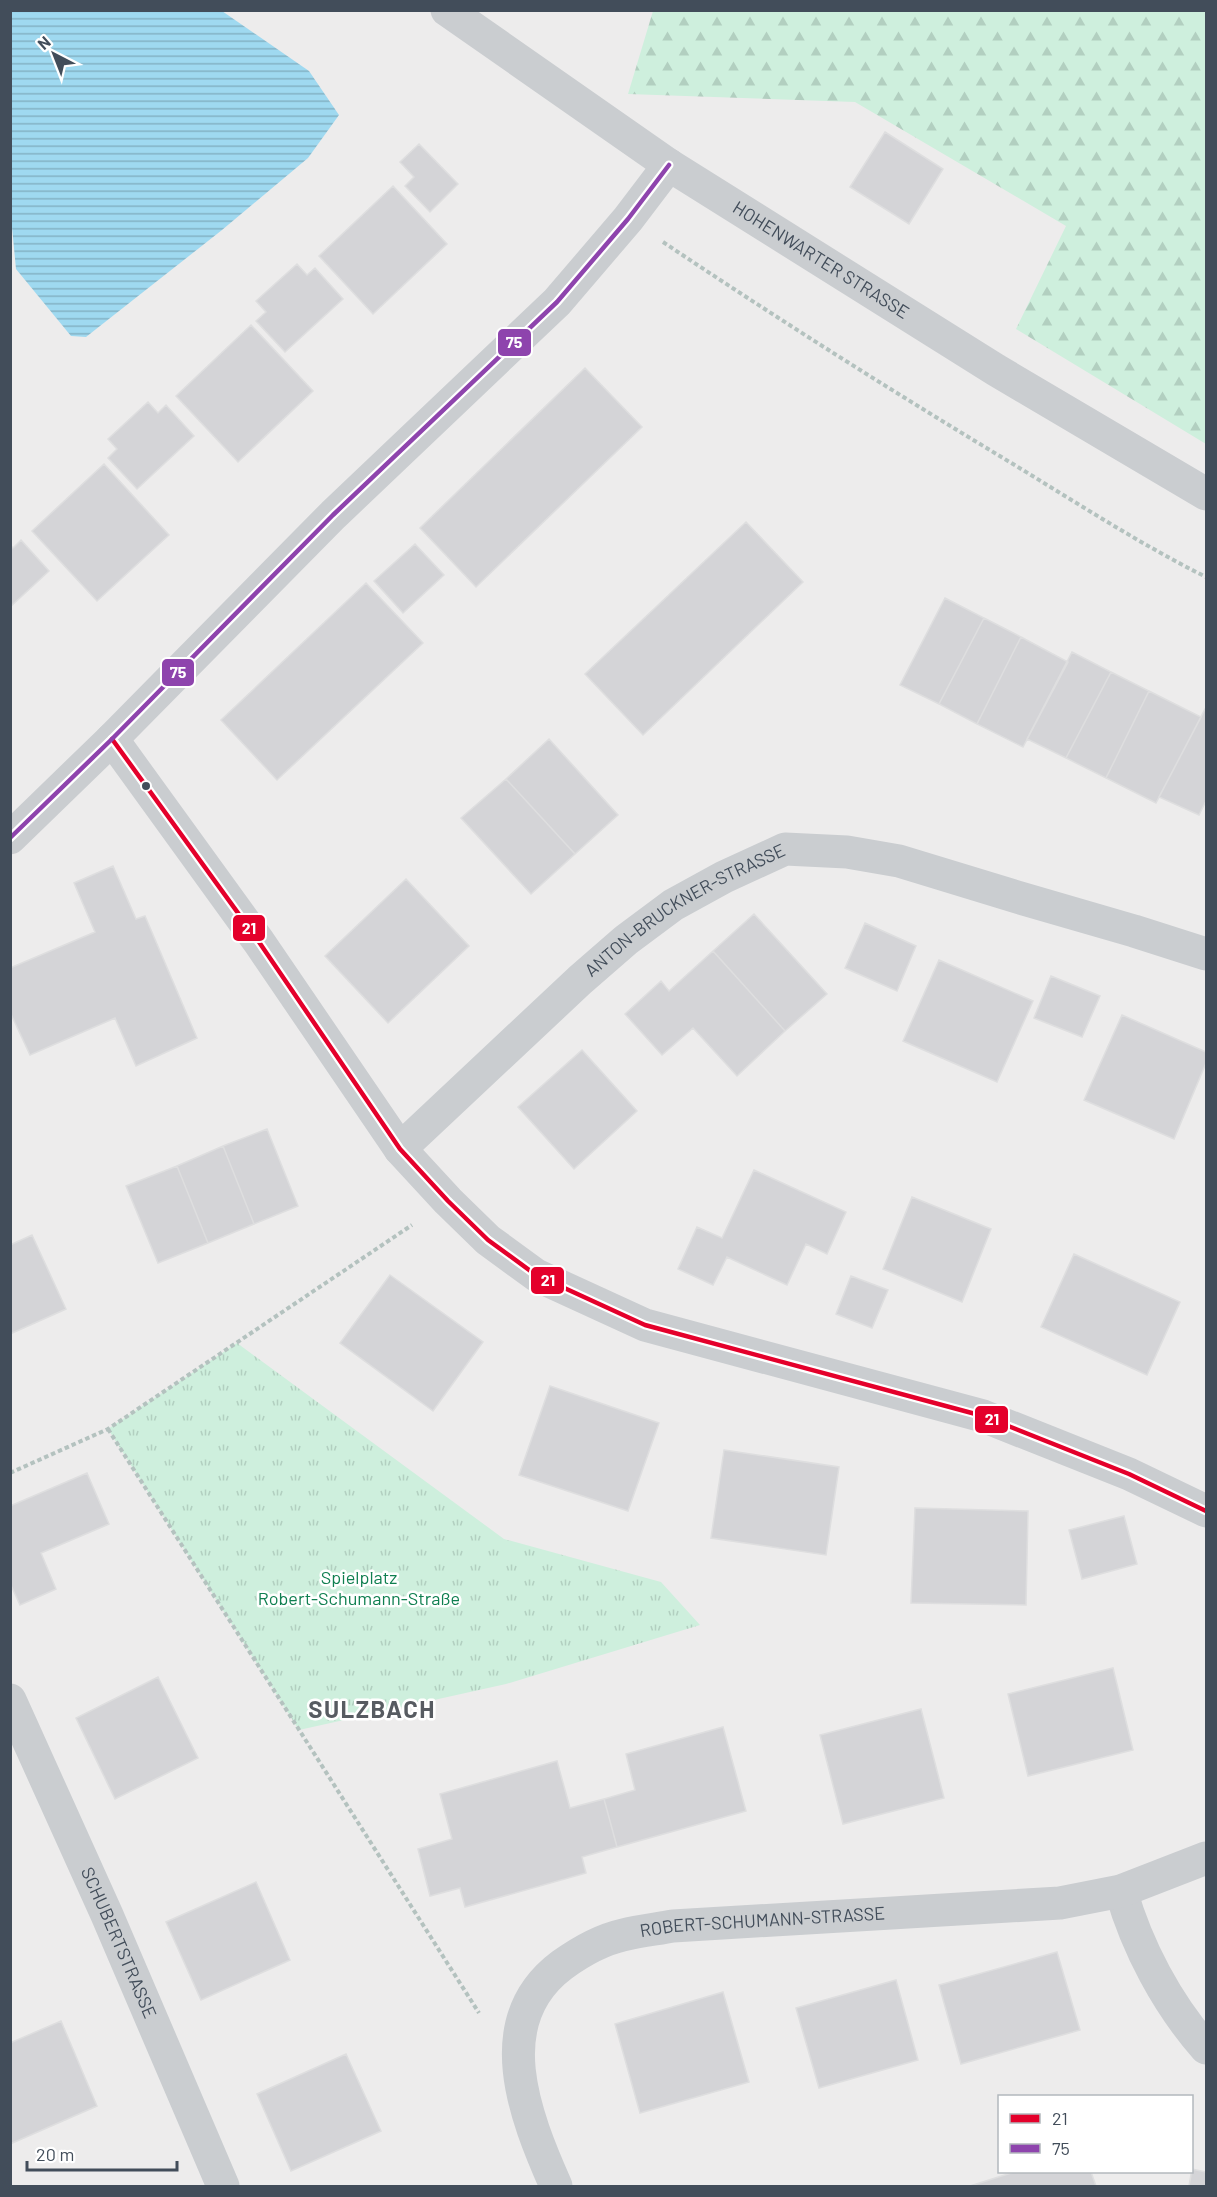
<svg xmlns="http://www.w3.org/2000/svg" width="1217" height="2197" font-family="Barlow,sans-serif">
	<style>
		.grass { fill: url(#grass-tufts) }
		.forest { fill: url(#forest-firs) }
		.water { fill: url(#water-rules) }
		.building { fill: #d4d4d7; stroke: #dededf; stroke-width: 1.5 }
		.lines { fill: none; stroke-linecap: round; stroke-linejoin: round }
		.path { stroke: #b4c2bf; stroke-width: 4; stroke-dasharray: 4.5 3; stroke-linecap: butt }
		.minor { stroke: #cacdd0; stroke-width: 33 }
		.tertiary { stroke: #cacdd0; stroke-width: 33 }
		.bus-1-casing { stroke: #fff; stroke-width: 9 }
		.bus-2-casing { stroke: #fff; stroke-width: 9 }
		.bus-1 { stroke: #e4002b; stroke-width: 4.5 }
		.bus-2 { stroke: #8e44ad; stroke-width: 4.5 }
		.bus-dot { fill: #424d5a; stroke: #fff; stroke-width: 2 }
		.labels { text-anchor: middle; stroke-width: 5; stroke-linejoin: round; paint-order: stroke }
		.street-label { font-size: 18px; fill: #424d5a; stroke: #fff }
		.park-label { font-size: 18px; fill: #0f7f50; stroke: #fff }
		.district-label { font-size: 24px; font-weight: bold; letter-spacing: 1.5px; fill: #575b61; stroke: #fff }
		.line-badge { stroke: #fff; stroke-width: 2 }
		.badge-label { font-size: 16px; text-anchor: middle; font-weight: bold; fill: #fff }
	</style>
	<defs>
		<pattern id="grass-tufts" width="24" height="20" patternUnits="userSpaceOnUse" patternTransform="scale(1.5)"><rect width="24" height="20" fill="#ceefdd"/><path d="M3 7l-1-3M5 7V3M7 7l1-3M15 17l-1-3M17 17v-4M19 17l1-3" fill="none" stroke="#b2cfc0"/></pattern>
		<pattern id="forest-firs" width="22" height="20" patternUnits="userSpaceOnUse" patternTransform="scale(1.5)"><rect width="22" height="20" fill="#ceefdd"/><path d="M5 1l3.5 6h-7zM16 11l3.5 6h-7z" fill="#b2cfc0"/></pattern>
		<pattern id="water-rules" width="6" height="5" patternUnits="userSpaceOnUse" patternTransform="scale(1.5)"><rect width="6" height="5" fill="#9fd9f0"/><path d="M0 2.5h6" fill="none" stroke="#83b2c5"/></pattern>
	</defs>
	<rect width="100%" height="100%" fill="#edecec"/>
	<!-- grass -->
	<path class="grass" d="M 237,1343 L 504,1539 L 661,1582 L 700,1625 L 506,1684 L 299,1730 L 108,1429 Z"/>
	<!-- forest -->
	<path class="forest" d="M 653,11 L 1206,11 L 1206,444 L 1016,329 L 1066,226 L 855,102 L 628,94 Z"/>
	<!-- water -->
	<path class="water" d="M 10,11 L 222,11 L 309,71 L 339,115 L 308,158 L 222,230 L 86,337 L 71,336 L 16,269 L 10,206 Z"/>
	<!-- building -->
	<path class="building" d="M 885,132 L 943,169 L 909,224 L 850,187 Z
		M 419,144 L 458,184 L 430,212 L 405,186 L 414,177 L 400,162 Z
		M 393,186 L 447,244 L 373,314 L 319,256 Z
		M 297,264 L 307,275 L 315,268 L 343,299 L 285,352 L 256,321 L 266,312 L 256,301 Z
		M 251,325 L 313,391 L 238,462 L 176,396 Z
		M 585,368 L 642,427 L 476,587 L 420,528 Z
		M 148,402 L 158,413 L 166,405 L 194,436 L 137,489 L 108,458 L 117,449 L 108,439 Z
		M 104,464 L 169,535 L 97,601 L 32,531 Z
		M 746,522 L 803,582 L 643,735 L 585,674 Z
		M 21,540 L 49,571 L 10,607 L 10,545 L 13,548 Z
		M 415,544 L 444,575 L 403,613 L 374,581 Z
		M 366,583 L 423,643 L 277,780 L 221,720 Z
		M 945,598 L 984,618 L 939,704 L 900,685 Z
		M 984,618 L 1021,637 L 977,724 L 939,704 Z
		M 1021,637 L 1068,662 L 1023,747 L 977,724 Z
		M 1072,652 L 1111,672 L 1066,758 L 1027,739 Z
		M 1111,672 L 1149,691 L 1106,778 L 1066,758 Z
		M 1149,691 L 1201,717 L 1156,803 L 1106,778 Z
		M 1205,709 L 1206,710 L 1206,801 L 1199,815 L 1159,797 Z
		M 549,739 L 618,815 L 575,854 L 506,779 Z
		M 506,779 L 575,854 L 531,894 L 461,818 Z
		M 113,866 L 136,919 L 145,916 L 197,1038 L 136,1066 L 115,1018 L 30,1055 L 10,1012 L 10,968 L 95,932 L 74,883 Z
		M 406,879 L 469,946 L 388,1023 L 325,956 Z
		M 754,914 L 827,994 L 785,1031 L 713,951 Z
		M 865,923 L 916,946 L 897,991 L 845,968 Z
		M 713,951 L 785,1031 L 737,1076 L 693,1028 L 662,1055 L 625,1014 L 661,981 L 669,991 Z
		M 939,960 L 1033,1001 L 997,1082 L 903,1041 Z
		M 1051,976 L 1100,996 L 1082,1037 L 1034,1018 Z
		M 1122,1015 L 1206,1052 L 1206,1063 L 1174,1139 L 1084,1100 Z
		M 582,1050 L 637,1111 L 574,1169 L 518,1107 Z
		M 267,1129 L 298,1206 L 254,1224 L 223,1146 Z
		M 223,1146 L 254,1224 L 208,1243 L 177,1166 Z
		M 177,1166 L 208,1243 L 158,1263 L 126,1186 Z
		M 754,1170 L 846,1212 L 827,1254 L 806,1244 L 787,1285 L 727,1257 L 713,1285 L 678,1269 L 697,1227 L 722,1238 Z
		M 912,1197 L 991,1229 L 962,1302 L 883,1269 Z
		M 32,1235 L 66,1309 L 10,1334 L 10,1245 Z
		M 1074,1254 L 1180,1302 L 1147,1375 L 1041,1327 Z
		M 390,1275 L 483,1342 L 433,1411 L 340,1343 Z
		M 851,1276 L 888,1290 L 872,1328 L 836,1314 Z
		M 550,1386 L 659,1423 L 628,1511 L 519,1475 Z
		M 724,1450 L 839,1467 L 826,1555 L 711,1538 Z
		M 87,1473 L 109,1524 L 41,1553 L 56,1589 L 20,1605 L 10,1583 L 10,1506 Z
		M 915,1508 L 1028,1511 L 1026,1605 L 911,1603 Z
		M 1124,1516 L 1137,1564 L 1082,1579 L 1069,1530 Z
		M 1113,1668 L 1133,1750 L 1028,1776 L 1008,1694 Z
		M 158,1677 L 198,1758 L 115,1799 L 76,1718 Z
		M 921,1709 L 944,1798 L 843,1824 L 820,1735 Z
		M 723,1727 L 746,1811 L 617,1847 L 604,1799 L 635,1790 L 626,1754 Z
		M 557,1761 L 570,1808 L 604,1799 L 617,1847 L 582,1857 L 586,1873 L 465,1907 L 460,1888 L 430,1896 L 418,1849 L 452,1839 L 440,1794 Z
		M 256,1882 L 290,1960 L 201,2000 L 166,1922 Z
		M 1057,1952 L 1080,2030 L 961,2064 L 939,1985 Z
		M 896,1980 L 918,2060 L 819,2088 L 796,2008 Z
		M 723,1992 L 749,2082 L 640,2113 L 615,2024 Z
		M 61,2021 L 97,2106 L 10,2144 L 10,2043 Z
		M 346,2054 L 381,2131 L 291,2171 L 257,2094 Z
		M 1192,2169 L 1206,2172 L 1206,2186 L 1189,2186 Z
		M 1014,2172 L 1091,2172 L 1096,2186 L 970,2186 Z"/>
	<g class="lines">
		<!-- path -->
		<path class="path" d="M 663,242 C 778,319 895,393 1013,464 C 1077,503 1140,544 1206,577
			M 108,1429 L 479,2013
			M 10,1473 L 108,1429 L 412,1225"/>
		<!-- minor -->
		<g class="minor">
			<path d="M 112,739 L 259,942 L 400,1149 L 448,1201 L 488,1240 L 536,1275 L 645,1325 L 983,1416 L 1129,1474 L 1206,1511"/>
			<path d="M 10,838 L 112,739 L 333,515 L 557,302 L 628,219 L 669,165"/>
			<path id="s1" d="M 400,1149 L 580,980 L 626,940 L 673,905 L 724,877 L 785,849 L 847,852 L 899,861 L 1017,897 L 1134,931 L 1206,954"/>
			<path id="s2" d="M 10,1700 L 107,1915 L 223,2186"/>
			<path d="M 1121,1891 C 1137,1947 1167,2004 1206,2048"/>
			<path id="s3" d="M 556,2186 C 525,2116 487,2021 562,1965 C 580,1952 601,1940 623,1935 C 639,1931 657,1929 673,1926 L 1060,1903 L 1121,1891 L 1206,1858"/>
		</g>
		<!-- tertiary -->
		<path class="tertiary" id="s4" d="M 447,10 L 669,165 L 996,370 L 1206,494"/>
		<!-- bus-1 casing -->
		<g class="bus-1-casing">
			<path id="bus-1" d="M 112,739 L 259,942 L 400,1149 L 448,1201 L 488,1240 L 536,1275 L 645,1325 L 983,1416 L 1129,1474 L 1206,1511"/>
		</g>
		<!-- bus-2 casing -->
		<g class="bus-2-casing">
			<path id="bus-2" d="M 10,838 L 112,739 L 333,515 L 557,302 L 628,219 L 669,165"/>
		</g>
		<!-- bus-1 -->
		<use href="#bus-1" class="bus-1"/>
		<!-- bus-2 -->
		<use href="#bus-2" class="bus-2"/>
	</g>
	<!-- markers -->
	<circle class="bus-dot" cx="146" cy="786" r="5"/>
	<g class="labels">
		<!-- street labels -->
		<g class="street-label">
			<text dy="6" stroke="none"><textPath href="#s4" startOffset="450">HOHENWARTER STRASSE</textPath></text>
			<text dy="6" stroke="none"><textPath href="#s1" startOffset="374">ANTON-BRUCKNER-STRASSE</textPath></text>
			<text dy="6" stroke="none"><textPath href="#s3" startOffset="450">ROBERT-SCHUMANN-STRASSE</textPath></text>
			<text dy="6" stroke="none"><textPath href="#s2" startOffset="266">SCHUBERTSTRASSE</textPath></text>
		</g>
		<!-- park labels -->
		<g class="park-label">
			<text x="359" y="1584">Spielplatz<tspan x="359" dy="21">Robert-Schumann-Straße</tspan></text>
		</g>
		<!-- district labels -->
		<g class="district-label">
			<text x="372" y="1718">SULZBACH</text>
		</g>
	</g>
	<g class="line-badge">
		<rect x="497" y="328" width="35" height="29" rx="6" fill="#8e44ad"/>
		<rect x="161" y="658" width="34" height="29" rx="6" fill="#8e44ad"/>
		<rect x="232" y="914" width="34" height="28" rx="6" fill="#e4002b"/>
		<rect x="530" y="1266" width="35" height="29" rx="6" fill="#e4002b"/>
		<rect x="974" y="1405" width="35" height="29" rx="6" fill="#e4002b"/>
	</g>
	<g class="badge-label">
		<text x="514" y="348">75</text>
		<text x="178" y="678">75</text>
		<text x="249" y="934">21</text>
		<text x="548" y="1286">21</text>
		<text x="992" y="1425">21</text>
	</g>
	<!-- border -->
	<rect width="1217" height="2197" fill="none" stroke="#424d5a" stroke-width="24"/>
	<!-- legend -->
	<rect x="998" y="2095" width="195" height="78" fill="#ffffff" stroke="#b3b8bd" stroke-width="1.5"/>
	<rect x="1010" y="2114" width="30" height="9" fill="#e4002b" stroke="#b3b8bd" stroke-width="1.5"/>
	<text x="1052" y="2125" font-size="18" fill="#424d5a">21</text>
	<rect x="1010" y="2144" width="30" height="9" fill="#8e44ad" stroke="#b3b8bd" stroke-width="1.5"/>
	<text x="1052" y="2155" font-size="18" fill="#424d5a">75</text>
	<!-- north arrow -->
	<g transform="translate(54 54) rotate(318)" stroke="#ffffff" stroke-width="4.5" paint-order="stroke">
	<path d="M0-4.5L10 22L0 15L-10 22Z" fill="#424d5a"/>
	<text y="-9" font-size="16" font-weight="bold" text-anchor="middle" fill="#424d5a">N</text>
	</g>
	<!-- scale -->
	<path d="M27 2161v9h150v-9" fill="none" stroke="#424d5a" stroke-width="3"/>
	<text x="36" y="2161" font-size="18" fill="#424d5a" stroke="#ffffff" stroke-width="4.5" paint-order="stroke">20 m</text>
</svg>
